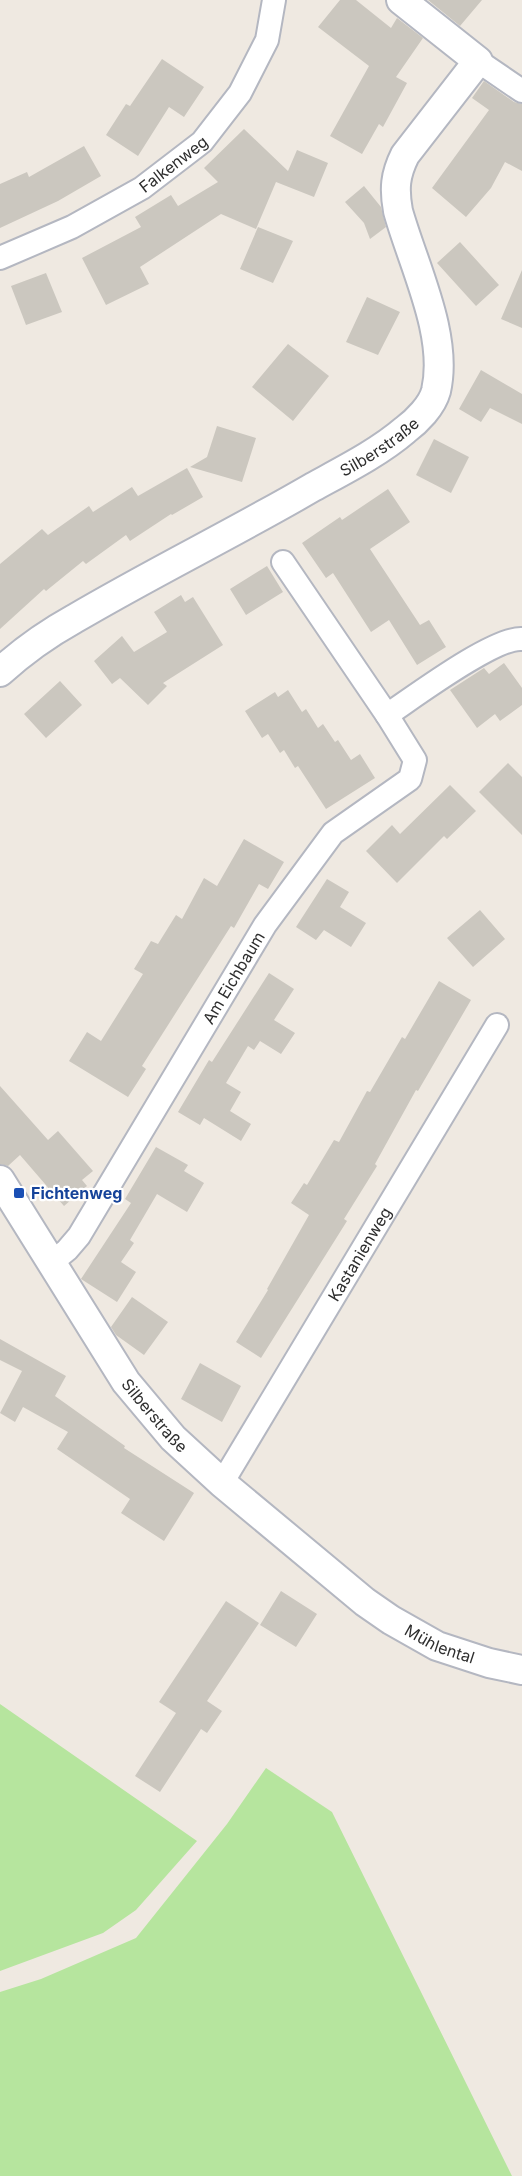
<svg xmlns="http://www.w3.org/2000/svg" width="522" height="2176" font-family="Inter,sans-serif">
	<style>
		.green { fill: #b6e59e }
		.building { fill: #cbc7bf }
		.lines { fill: none; stroke-linecap: round; stroke-linejoin: round }
		.minor-casing { stroke: #b4b7c1; stroke-width: 26 }
		.tertiary-casing { stroke: #b4b7c1; stroke-width: 32 }
		.minor { stroke: #fff; stroke-width: 22 }
		.tertiary { stroke: #fff; stroke-width: 28 }
		.transit-dot { fill: #1a4fb4; stroke: #fff; stroke-width: 2 }
		.labels { text-anchor: middle; stroke-width: 4.5; stroke-linejoin: round; paint-order: stroke }
		.street-label { font-size: 16px; fill: #2e2e2e; stroke: #fff }
		.transit-label { font-size: 16px; font-weight: bold; fill: #164399; stroke: #fff; text-anchor: start }
	</style>
	<rect width="100%" height="100%" fill="#efe9e1"/>
	<!-- green -->
	<path class="green" d="M 0,1704 L 197,1841 L 136,1910 L 103,1933 L 0,1971 Z
		M 266,1768 L 332,1812 L 512,2176 L 0,2176 L 0,1992 L 41,1979 L 136,1938 L 227,1824 Z"/>
	<!-- building -->
	<path class="building" d="M 340,0 L 356,0 L 391,28 L 397,18 L 423,38 L 396,77 L 407,83 L 383,127 L 379,124 L 362,154 L 330,136 L 369,66 L 318,27 Z
		M 428,0 L 482,0 L 460,26 Z
		M 162,59 L 204,87 L 184,117 L 169,107 L 138,156 L 106,135 L 126,104 L 130,106 Z
		M 484,81 L 514,102 L 522,104 L 522,171 L 505,162 L 491,188 L 466,217 L 432,188 L 489,110 L 472,98 Z
		M 244,129 L 288,171 L 297,150 L 328,163 L 314,197 L 276,182 L 256,229 L 221,214 L 140,267 L 149,284 L 106,305 L 82,258 L 141,227 L 135,217 L 171,195 L 178,206 L 218,182 L 204,168 Z
		M 84,146 L 101,176 L 58,201 L 0,228 L 0,184 L 27,172 L 29,177 Z
		M 364,186 L 381,207 L 386,227 L 370,239 L 364,223 L 345,202 Z
		M 258,227 L 293,241 L 273,283 L 240,269 Z
		M 460,242 L 499,285 L 476,306 L 437,263 Z
		M 522,270 L 522,328 L 501,319 Z
		M 46,273 L 62,312 L 26,325 L 11,286 Z
		M 367,297 L 400,312 L 378,355 L 346,342 Z
		M 288,344 L 329,376 L 293,421 L 252,387 Z
		M 481,370 L 522,394 L 522,424 L 490,408 L 481,422 L 459,409 Z
		M 217,426 L 256,438 L 242,482 L 190,467 L 207,457 Z
		M 434,439 L 469,457 L 451,493 L 416,475 Z
		M 187,468 L 203,497 L 172,515 L 171,514 L 130,541 L 126,535 L 86,564 L 83,561 L 46,591 L 44,589 L 0,629 L 0,564 L 42,529 L 48,535 L 89,506 L 93,512 L 132,487 L 138,496 Z
		M 388,489 L 410,522 L 370,549 L 420,625 L 429,620 L 446,647 L 417,665 L 389,620 L 371,632 L 333,573 L 326,578 L 302,543 L 340,517 L 342,520 Z
		M 267,566 L 283,592 L 246,615 L 230,589 Z
		M 181,595 L 185,602 L 193,597 L 223,645 L 163,683 L 167,686 L 148,705 L 120,678 L 112,684 L 94,661 L 122,636 L 134,652 L 167,632 L 154,612 Z
		M 504,663 L 522,688 L 522,705 L 500,721 L 495,714 L 477,728 L 450,690 L 484,668 L 489,674 Z
		M 60,681 L 82,705 L 46,738 L 24,714 Z
		M 288,690 L 302,712 L 306,709 L 318,728 L 323,724 L 335,742 L 338,740 L 351,760 L 360,754 L 375,778 L 326,809 L 298,766 L 295,768 L 284,750 L 280,753 L 268,734 L 262,738 L 245,711 L 275,692 L 278,697 Z
		M 508,763 L 522,777 L 522,835 L 479,792 Z
		M 450,785 L 476,811 L 447,839 L 444,836 L 397,883 L 366,851 L 392,825 L 400,834 Z
		M 244,839 L 284,862 L 268,889 L 259,884 L 234,928 L 231,926 L 142,1066 L 146,1069 L 128,1097 L 69,1061 L 87,1032 L 101,1041 L 143,974 L 134,969 L 151,941 L 158,944 L 176,915 L 182,919 L 204,878 L 217,886 Z
		M 327,879 L 349,892 L 340,907 L 366,923 L 351,947 L 324,930 L 316,940 L 296,927 Z
		M 480,910 L 505,939 L 473,967 L 447,938 Z
		M 269,973 L 294,989 L 274,1020 L 295,1033 L 281,1054 L 260,1041 L 254,1050 L 248,1046 L 226,1083 L 241,1092 L 230,1111 L 251,1124 L 241,1141 L 204,1118 L 200,1125 L 178,1112 L 209,1060 L 212,1062 Z
		M 439,981 L 471,1000 L 418,1091 L 416,1090 L 375,1164 L 377,1166 L 344,1219 L 347,1221 L 261,1358 L 236,1342 L 268,1290 L 267,1289 L 309,1215 L 291,1203 L 304,1183 L 307,1185 L 334,1140 L 339,1142 L 367,1091 L 370,1092 L 402,1037 L 405,1039 Z
		M 0,1086 L 48,1140 L 58,1131 L 93,1171 L 82,1180 L 87,1186 L 64,1206 L 20,1155 L 8,1166 L 0,1164 Z
		M 156,1147 L 188,1165 L 184,1171 L 204,1183 L 187,1212 L 157,1194 L 130,1240 L 134,1243 L 121,1262 L 136,1272 L 117,1302 L 81,1279 L 131,1203 L 125,1199 Z
		M 132,1297 L 168,1322 L 144,1355 L 116,1335 L 111,1327 Z
		M 0,1339 L 66,1376 L 55,1396 L 125,1446 L 124,1448 L 194,1493 L 164,1541 L 121,1513 L 130,1499 L 57,1449 L 68,1432 L 23,1407 L 15,1422 L 0,1413 L 22,1371 L 0,1360 Z
		M 200,1363 L 241,1386 L 222,1422 L 181,1399 Z
		M 281,1591 L 317,1614 L 296,1647 L 260,1625 Z
		M 226,1601 L 259,1623 L 207,1701 L 222,1711 L 207,1733 L 201,1729 L 160,1792 L 135,1776 L 176,1713 L 159,1702 Z"/>
	<g class="lines">
		<!-- minor casing -->
		<g class="minor-casing">
			<g id="minor">
				<path d="M 478,61 L 522,91"/>
				<path id="s1" d="M 0,258 L 72,227 L 142,188 L 202,142 L 240,93 L 267,40 L 274,0"/>
				<path d="M 387,715 C 414,697 494,637 522,639"/>
				<path id="s2" d="M 51,1263 L 67,1250 L 79,1236 L 265,925 L 333,833 L 410,779 L 415,760 L 387,715 L 283,562"/>
				<path id="s3" d="M 222,1483 L 497,1025"/>
			</g>
		</g>
		<!-- tertiary casing -->
		<g class="tertiary-casing">
			<g id="tertiary">
				<path id="s4" d="M 0,672 C 23,651 47,634 74,619 C 152,573 234,533 313,487 C 344,470 378,453 405,430 C 417,421 432,406 436,391 C 449,335 413,265 398,211 C 394,189 395,175 405,155 L 478,61 L 401,0"/>
				<path id="s5" d="M 0,1180 L 126,1382 L 173,1438 L 222,1483 L 365,1602 L 391,1620 L 437,1646 L 489,1663 L 522,1670"/>
			</g>
		</g>
		<!-- minor -->
		<use href="#minor" class="minor"/>
		<!-- tertiary -->
		<use href="#tertiary" class="tertiary"/>
	</g>
	<!-- markers -->
	<rect class="transit-dot" x="13" y="1187" width="12" height="12" rx="3"/>
	<g class="labels">
		<!-- street labels -->
		<g class="street-label">
			<text dy="6" stroke="none"><textPath href="#s1" startOffset="198">Falkenweg</textPath></text>
			<text dy="6" stroke="none"><textPath href="#s4" startOffset="442">Silberstraße</textPath></text>
			<text dy="6" stroke="none"><textPath href="#s2" startOffset="340">Am Eichbaum</textPath></text>
			<text dy="6" stroke="none"><textPath href="#s3" startOffset="267">Kastanienweg</textPath></text>
			<text dy="6" stroke="none"><textPath href="#s5" startOffset="282">Silberstraße</textPath></text>
			<text dy="6" stroke="none"><textPath href="#s5" startOffset="650">Mühlental</textPath></text>
		</g>
		<!-- transit labels -->
		<g class="transit-label">
			<text x="31" y="1199">Fichtenweg</text>
		</g>
	</g>
</svg>
